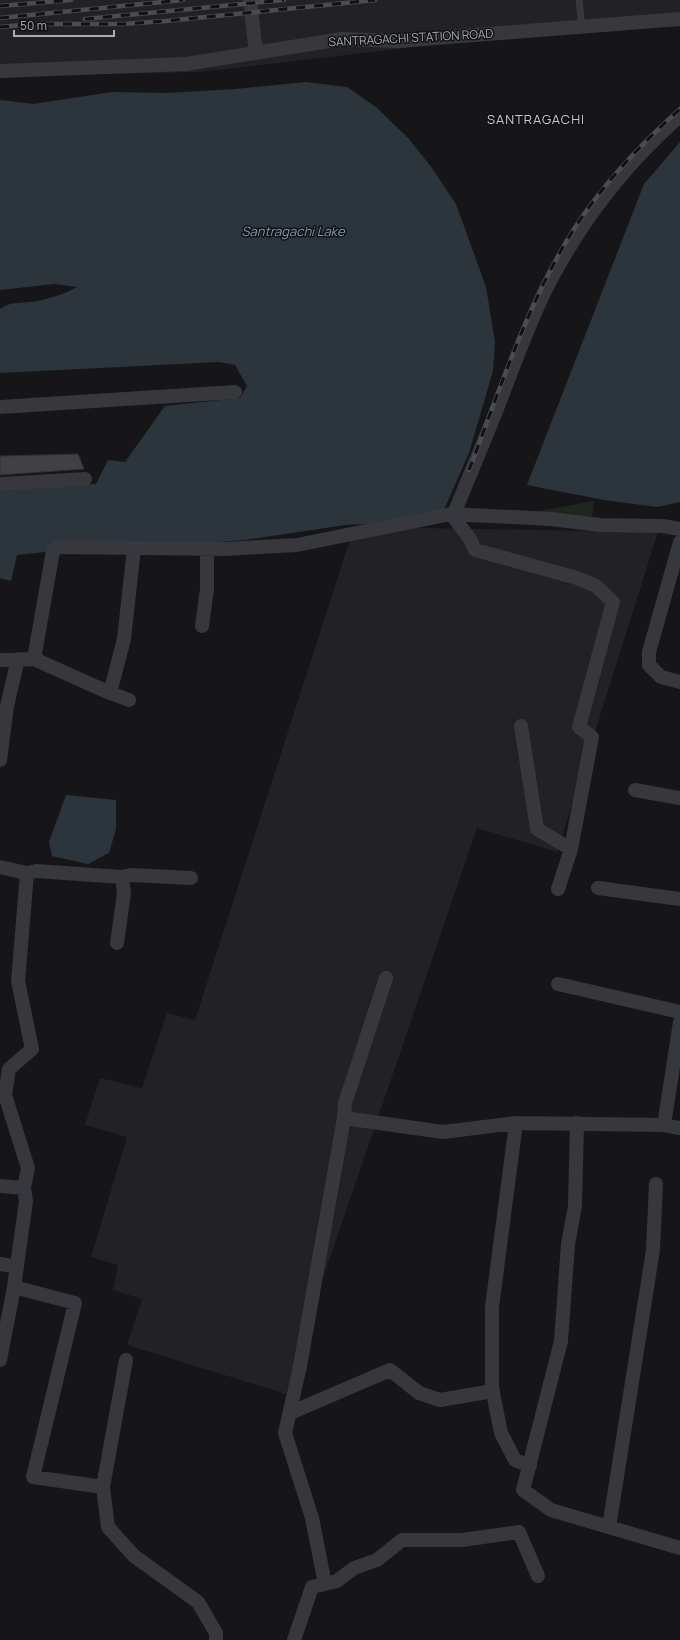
<svg xmlns="http://www.w3.org/2000/svg" width="680" height="1640" font-family="Manrope,sans-serif">
	<style>
		.built { fill: #222225 }
		.green { fill: #1e261f }
		.water { fill: #2c353c }
		.building { fill: #404145; stroke: #303034 }
		.lines { fill: none; stroke-linecap: round; stroke-linejoin: round }
		.service { stroke: #37383d; stroke-width: 7 }
		.minor { stroke: #37383d; stroke-width: 14 }
		.rail-casing { stroke: #4a4c52; stroke-width: 4.5 }
		.rail { stroke: #111113; stroke-width: 3; stroke-dasharray: 9; stroke-linecap: butt }
		.labels { text-anchor: middle; stroke-width: 3; stroke-linejoin: round; paint-order: stroke }
		.street-label { font-size: 12px; fill: #a8adb8; stroke: #111113 }
		.neighbourhood-label { font-size: 13px; letter-spacing: 1px; fill: #c9ccd4; stroke: #111113 }
		.water-label { font-size: 13px; font-style: italic; fill: #7f9bb3; stroke: #111113 }
	</style>
	<rect width="100%" height="100%" fill="#161618"/>
	<!-- built -->
	<path class="built" d="M 0,0 L 680,0 L 680,16 L 200,72 L 0,76 Z
		M 354,527 L 658,532 L 557,852 L 477,828 L 307,1325 L 286,1394 L 127,1345 L 142,1299 L 113,1290 L 118,1265 L 91,1257 L 127,1137 L 85,1125 L 100,1078 L 142,1088 L 167,1013 L 195,1020 Z"/>
	<!-- green -->
	<path class="green" d="M 594,501 L 592,516 L 551,519 L 523,514 Z"/>
	<!-- water -->
	<path class="water" d="M 306,82 L 347,87 L 376,107 L 409,139 L 432,168 L 456,204 L 486,287 L 495,342 L 493,371 L 469,453 L 439,521 L 345,525 L 245,540 L 175,545 L 112,545 L 17,555 L 11,581 L 0,578 L 0,491 L 96,484 L 108,460 L 125,462 L 165,406 L 240,398 L 247,386 L 235,365 L 219,362 L 0,373 L 0,309 C 12,300 28,304 42,300 C 55,297 66,293 77,287 L 54,284 L 0,290 L 0,100 L 33,104 L 112,92 L 166,93 L 235,89 Z
		M 680,142 L 680,502 L 657,507 L 604,500 L 527,485 L 644,184 Z
		M 66,795 L 116,800 L 116,829 L 109,853 L 88,864 L 52,856 L 49,842 Z"/>
	<!-- building -->
	<path class="building" d="M 78,454 L 84,469 L 0,475 L 0,456 Z"/>
	<g class="lines">
		<!-- service -->
		<path class="service" d="M 579,0 L 582,28"/>
		<!-- minor -->
		<path class="minor" d="M 250,0 L 256,53
			M 0,71 L 186,64 L 342,39 L 398,41 L 680,19
			M 0,407 L 235,392
			M 0,484 L 85,479
			M 451,514 L 470,539 L 475,550 L 577,578 L 596,586 L 613,602 L 579,727 L 592,737 L 571,849 L 537,829 L 521,726
			M 454,514 C 467,481 482,447 495,414 C 512,371 527,326 548,285 C 581,222 626,163 680,116
			M 680,542 L 649,652 L 649,665 L 661,677 L 680,682
			M 202,626 L 207,589 L 207,548
			M 34,659 L 53,551 L 58,547 L 224,549 L 297,545 L 451,514 L 551,519 L 600,525 L 663,526 L 680,529
			M 0,660 L 34,659 L 110,693 L 129,700
			M 110,693 L 124,639 L 134,548
			M 0,760 L 7,706 L 18,659
			M 635,790 L 680,798
			M 0,867 L 27,873 L 36,871 L 122,877 L 131,875 L 191,878
			M 598,888 L 680,899
			M 558,889 L 571,849
			M 117,943 L 124,893 L 122,877
			M 386,978 L 345,1103 L 344,1118 L 443,1132 L 516,1123 L 664,1125
			M 558,984 L 680,1012
			M 680,1022 L 664,1125 L 680,1128
			M 516,1123 L 492,1307 L 492,1388 L 501,1433 L 515,1460 L 530,1466
			M 577,1123 L 575,1206 L 568,1244 L 561,1341 L 523,1490 L 551,1510 L 680,1548
			M 0,1186 L 24,1188
			M 0,1264 L 17,1267
			M 14,1287 L 75,1303 L 33,1477 L 103,1487
			M 0,1360 L 14,1287 L 26,1201 L 24,1188 L 28,1168 L 5,1095 L 9,1069 L 32,1049 L 18,981 L 27,873
			M 126,1360 L 103,1487 L 108,1527 L 134,1556 L 198,1602 L 216,1633 L 216,1640
			M 290,1413 L 390,1370 L 419,1393 L 440,1400 L 493,1391
			M 609,1527 L 653,1250 L 656,1184
			M 325,1584 L 312,1518 L 285,1433 L 300,1366 L 344,1118
			M 294,1640 L 312,1587 L 337,1581 L 354,1568 L 377,1560 L 402,1540 L 462,1540 L 519,1532 L 538,1576"/>
		<!-- rail casing -->
		<g class="rail-casing">
			<path id="rail" d="M 0,6 L 71,0
				M 0,18 L 183,0
				M 85,19 L 284,0
				M 27,24 L 123,24 L 166,21 L 375,0
				M 0,27 L 31,24
				M 469,470 C 500,390 528,301 574,229 C 603,184 640,145 680,109"/>
		</g>
		<!-- rail -->
		<use href="#rail" class="rail"/>
	</g>
	<g class="labels">
		<!-- street labels -->
		<g class="street-label">
			<text transform="translate(411 38) rotate(-3)" y="4">SANTRAGACHI STATION ROAD</text>
		</g>
		<!-- neighbourhood labels -->
		<g class="neighbourhood-label">
			<text x="536" y="124">SANTRAGACHI</text>
		</g>
		<!-- water labels -->
		<g class="water-label">
			<text x="293" y="236">Santragachi Lake</text>
		</g>
	</g>
	<!-- scale -->
	<path d="M14 30v6h100v-6" fill="none" stroke="#a8adb8" stroke-width="2"/>
	<text x="20" y="30" font-size="12" fill="#a8adb8" stroke="#111113" stroke-width="3" paint-order="stroke">50 m</text>
</svg>
